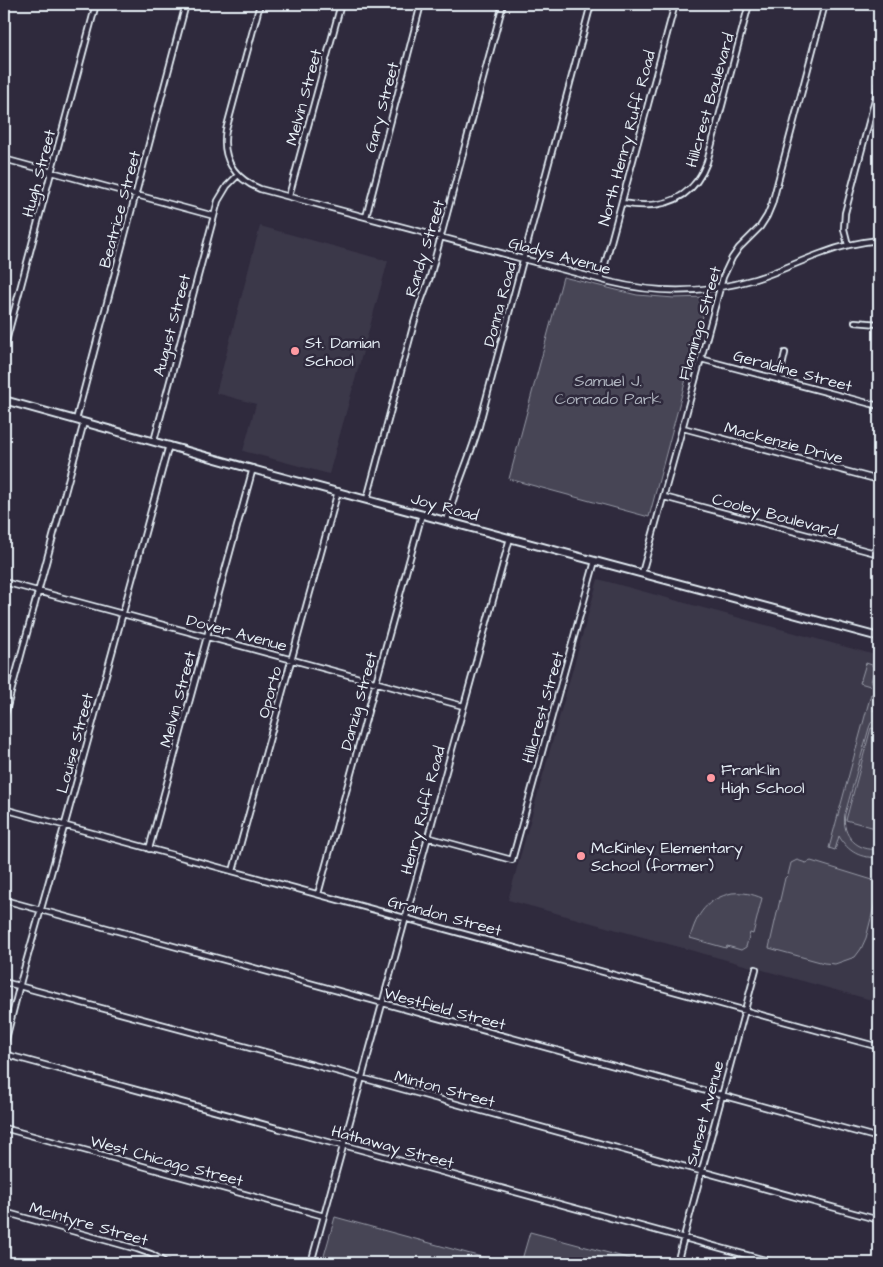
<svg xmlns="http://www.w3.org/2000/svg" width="883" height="1267" font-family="'Architects Daughter',sans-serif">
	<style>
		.built { fill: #3b3749 }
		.park { fill: #464455; stroke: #979aa6 }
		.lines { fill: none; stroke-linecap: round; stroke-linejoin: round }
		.street-casing { stroke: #e8f1f8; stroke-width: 8 }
		.secondary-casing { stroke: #e8f1f8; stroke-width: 10 }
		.street { stroke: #2f2a3d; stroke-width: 4.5 }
		.secondary { stroke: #2f2a3d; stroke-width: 6 }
		.poi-dot { fill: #ff9aa2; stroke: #2f2a3d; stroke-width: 2 }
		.labels { text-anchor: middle; stroke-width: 5; stroke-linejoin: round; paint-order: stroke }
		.street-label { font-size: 16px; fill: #e8f1f8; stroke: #2f2a3d }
		.poi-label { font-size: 16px; fill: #e8f1f8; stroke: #2f2a3d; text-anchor: start }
		.park-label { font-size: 16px; fill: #afb4bf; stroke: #2f2a3d }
	</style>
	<rect width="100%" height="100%" fill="#2f2a3d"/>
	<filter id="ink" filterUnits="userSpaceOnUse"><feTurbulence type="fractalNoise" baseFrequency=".02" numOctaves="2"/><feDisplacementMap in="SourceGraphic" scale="10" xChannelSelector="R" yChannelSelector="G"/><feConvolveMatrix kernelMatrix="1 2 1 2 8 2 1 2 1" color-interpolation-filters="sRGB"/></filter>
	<g filter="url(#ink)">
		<!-- built -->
		<path class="built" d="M 260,226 L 388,261 L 329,474 L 243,451 L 256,404 L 216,393 Z
			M 598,579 L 879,656 L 879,1002 L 508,900 Z"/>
		<!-- park -->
		<path class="park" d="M 563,277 L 637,295 L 674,298 L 708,297 L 649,517 L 509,479 Z
			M 866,663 L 875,666 L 870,686 L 860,683 Z
			M 871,694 L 878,696 L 873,711 L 879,708 L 879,716 L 871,723 L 869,728 L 845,814 C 841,836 858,852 879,849 L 879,857 C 861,859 848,852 839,836 L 835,850 L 829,848 Z
			M 871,728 L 879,730 L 879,829 L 846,820 Z
			M 797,860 L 806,863 L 811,861 L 879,882 L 879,887 L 866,938 L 861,949 L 855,957 L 835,964 L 824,963 L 769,948 L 785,878 L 788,875 L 791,863 Z
			M 732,893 C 744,892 752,894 762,898 L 753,934 L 750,933 L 746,947 L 741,950 L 727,946 L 726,948 L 690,938 C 697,913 707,899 732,893 Z
			M 335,1217 L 496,1261 L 506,1263 L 322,1263 Z
			M 530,1232 L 646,1263 L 521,1263 Z"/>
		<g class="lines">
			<!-- street casing -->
			<g class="street-casing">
				<path id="street" d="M 260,4 L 226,130 C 221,158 234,178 260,189 L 610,282 C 658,294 708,293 755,279 C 778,272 800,261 823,253 C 841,246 860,242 879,240
					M 4,5 L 4,4
					M 4,159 L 214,216
					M 289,196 L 341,4
					M 622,203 C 660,210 692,202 707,162 L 749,4
					M 366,217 L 421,4
					M 848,245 L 844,229 L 845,213 L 879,84
					M 601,279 L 675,4
					M 855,322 L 879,324
					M 4,349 L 96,4
					M 701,359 L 879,406
					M 779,379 L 785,353
					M 76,420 L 186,4
					M 683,428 L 879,480
					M 154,441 L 218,201 L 227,186 L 238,175
					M 664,497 L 879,554
					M 367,499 L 414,323 L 421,301 L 430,277 L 503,4
					M 447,521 C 455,488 470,458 479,426 L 591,4
					M 642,573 L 681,433 L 723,277 L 732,258 L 739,248 L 760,227 L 767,216 L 772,204 L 825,4
					M 4,582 L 463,706
					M 4,718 L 84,422
					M 4,809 L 879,1047
					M 427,837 L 512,860 L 595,561
					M 149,849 L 253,468
					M 233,871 L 338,491
					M 318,894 L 422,514
					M 4,900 L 879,1138
					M 4,982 L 362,1078 L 879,1220
					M 4,1047 L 21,980 L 68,813 L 169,445
					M 4,1054 L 332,1143 L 343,1145 L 776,1263
					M 4,1128 L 324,1216
					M 4,1212 L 137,1249 L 151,1254 L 166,1263
					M 311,1263 L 510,538
					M 677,1263 L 756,969"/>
			</g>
			<!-- secondary casing -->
			<g class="secondary-casing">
				<path id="secondary" d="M 4,400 L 270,474 L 879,637"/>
			</g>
			<!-- street -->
			<use href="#street" class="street"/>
			<!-- secondary -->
			<use href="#secondary" class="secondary"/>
		</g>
	</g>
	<!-- markers -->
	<g class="poi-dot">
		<circle cx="295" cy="351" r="5"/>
		<circle cx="711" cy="778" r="5"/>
		<circle cx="581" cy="856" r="5"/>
	</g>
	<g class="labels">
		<!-- street labels -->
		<g class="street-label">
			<text transform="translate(303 97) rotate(-75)" y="6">Melvin Street</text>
			<text transform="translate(709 100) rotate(-74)" y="6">Hillcrest Boulevard</text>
			<text transform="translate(381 107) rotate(-75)" y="6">Gary Street</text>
			<text transform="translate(626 138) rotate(-75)" y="6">North Henry Ruff Road</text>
			<text transform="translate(38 173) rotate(-75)" y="6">Hugh Street</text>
			<text transform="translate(119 209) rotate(-75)" y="6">Beatrice Street</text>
			<text transform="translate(424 248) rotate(-73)" y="6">Randy Street</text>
			<text transform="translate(560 255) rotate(15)" y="6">Gladys Avenue</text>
			<text transform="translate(499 304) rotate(-75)" y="6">Donna Road</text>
			<text transform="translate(699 323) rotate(-74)" y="6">Flamingo Street</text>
			<text transform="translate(171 325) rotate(-75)" y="6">August Street</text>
			<text transform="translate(793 370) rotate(15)" y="6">Geraldine Street</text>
			<text transform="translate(784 442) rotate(15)" y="6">Mackenzie Drive</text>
			<text transform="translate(445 506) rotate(15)" y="6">Joy Road</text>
			<text transform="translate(775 514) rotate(15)" y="6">Cooley Boulevard</text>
			<text transform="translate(237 632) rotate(15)" y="6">Dover Avenue</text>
			<text transform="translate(269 692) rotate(-75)" y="6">Oporto</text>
			<text transform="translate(177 699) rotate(-75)" y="6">Melvin Street</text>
			<text transform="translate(358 701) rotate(-75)" y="6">Danzig Street</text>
			<text transform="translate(542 707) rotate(-74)" y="6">Hillcrest Street</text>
			<text transform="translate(74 743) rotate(-75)" y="6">Louise Street</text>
			<text transform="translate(422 810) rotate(-75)" y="6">Henry Ruff Road</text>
			<text transform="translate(445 915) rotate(15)" y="6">Grandon Street</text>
			<text transform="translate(445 1008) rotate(15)" y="6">Westfield Street</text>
			<text transform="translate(445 1088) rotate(15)" y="6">Minton Street</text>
			<text transform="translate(704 1113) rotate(-75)" y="6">Sunset Avenue</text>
			<text transform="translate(393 1146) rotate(15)" y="6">Hathaway Street</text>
			<text transform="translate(167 1160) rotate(15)" y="6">West Chicago Street</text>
			<text transform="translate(89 1223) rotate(16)" y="6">McIntyre Street</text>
		</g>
		<!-- poi labels -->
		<g class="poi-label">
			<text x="305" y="348">St. Damian<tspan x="305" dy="18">School</tspan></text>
			<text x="721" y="775">Franklin<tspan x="721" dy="18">High School</tspan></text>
			<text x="591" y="853">McKinley Elementary<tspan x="591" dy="18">School (former)</tspan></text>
		</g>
		<!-- park labels -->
		<g class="park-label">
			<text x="608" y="386">Samuel J.<tspan x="608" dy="18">Corrado Park</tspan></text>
		</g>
	</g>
	<!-- margin -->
	<rect width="883" height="1267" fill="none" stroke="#2f2a3d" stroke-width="20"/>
	<rect x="10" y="10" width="863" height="1247" fill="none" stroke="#e8f1f8" stroke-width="2" filter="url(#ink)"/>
</svg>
